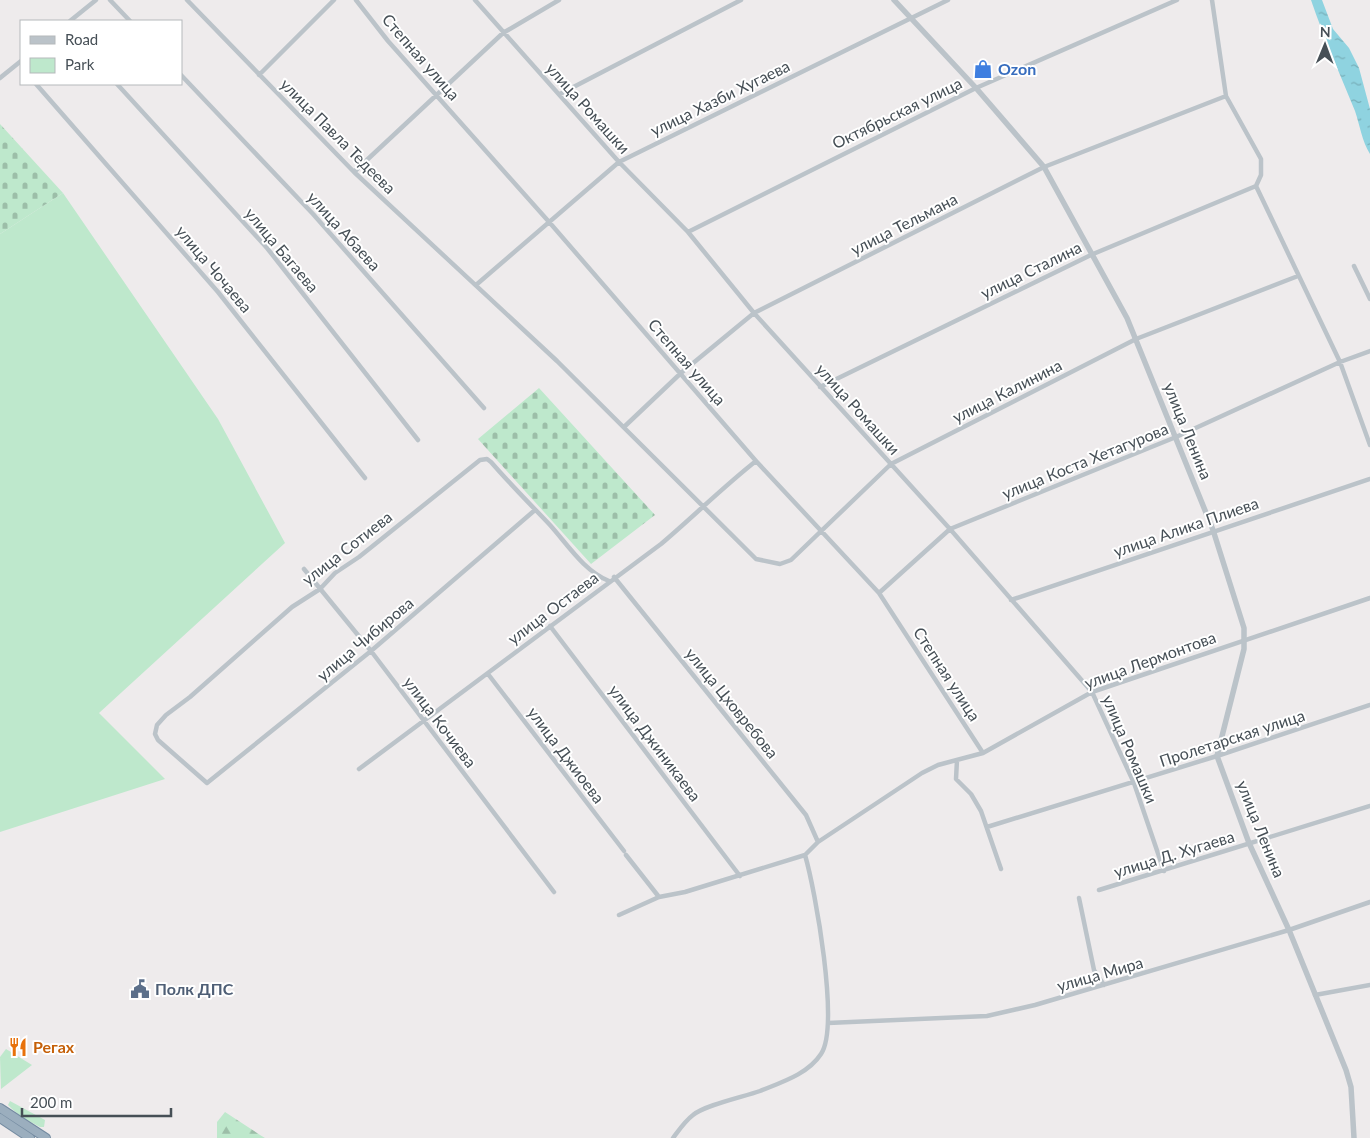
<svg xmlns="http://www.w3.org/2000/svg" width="1370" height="1138" font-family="Lato,sans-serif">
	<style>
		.green { fill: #bee8cc }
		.forest { fill: url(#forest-firs) }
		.cemetery { fill: url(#cemetery-stones) }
		.water { fill: url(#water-ripples) }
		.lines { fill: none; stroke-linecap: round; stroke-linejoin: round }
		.trunk-casing { stroke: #748ba1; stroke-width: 10 }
		.minor { stroke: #bbc3c9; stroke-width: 4.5 }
		.tertiary { stroke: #bbc3c9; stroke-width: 5.5 }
		.trunk { stroke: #9baebe; stroke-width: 8 }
		.labels { text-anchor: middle; stroke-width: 4; stroke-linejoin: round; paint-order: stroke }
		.street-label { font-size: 16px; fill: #464f56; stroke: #fff }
		.shop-label { font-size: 16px; font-weight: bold; fill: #366cbe; stroke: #fff; text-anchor: start }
		.service-label { font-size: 16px; font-weight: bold; fill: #4e5e75; stroke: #fff; text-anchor: start }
		.food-label { font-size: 16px; font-weight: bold; fill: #c56008; stroke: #fff; text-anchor: start }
	</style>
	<defs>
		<pattern id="forest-firs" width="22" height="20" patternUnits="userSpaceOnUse" patternTransform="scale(1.25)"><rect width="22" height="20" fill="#bee8cc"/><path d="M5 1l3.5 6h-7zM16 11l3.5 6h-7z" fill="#9cbea8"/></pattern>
		<pattern id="cemetery-stones" width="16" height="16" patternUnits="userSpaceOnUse" patternTransform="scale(1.25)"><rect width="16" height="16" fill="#bee8cc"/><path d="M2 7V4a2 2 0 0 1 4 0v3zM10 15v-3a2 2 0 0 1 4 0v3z" fill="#9cbea8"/></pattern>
		<pattern id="water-ripples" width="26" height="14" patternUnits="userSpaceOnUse" patternTransform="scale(1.25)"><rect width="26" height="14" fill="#8fd3e0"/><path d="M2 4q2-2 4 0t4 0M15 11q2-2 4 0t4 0" fill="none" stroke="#77aeb8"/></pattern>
	</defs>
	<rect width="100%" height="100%" fill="#eeebec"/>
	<!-- green -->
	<path class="green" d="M 63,193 L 218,419 L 285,543 L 99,713 L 165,779 L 0,832 L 0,234 Z
		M 6,1049 L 32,1065 L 1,1089 L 0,1057 Z
		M 10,1101 L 45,1120 L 44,1127 L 40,1127 C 29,1121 17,1115 8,1105 Z"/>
	<!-- forest -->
	<path class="forest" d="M 225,1112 L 260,1135 L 265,1138 L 217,1138 L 217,1122 Z"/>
	<!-- cemetery -->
	<path class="cemetery" d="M 0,124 L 63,193 L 0,234 Z
		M 539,388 L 655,515 L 591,564 L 478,439 Z"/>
	<!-- water -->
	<path class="water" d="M 1311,0 L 1322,0 L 1333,29 L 1349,48 L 1359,68 L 1370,109 L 1370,154 C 1362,141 1360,126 1355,111 C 1340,74 1324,38 1311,0 Z"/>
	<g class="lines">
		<!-- trunk casing -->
		<g class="trunk-casing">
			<path id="trunk" d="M 0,1108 L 46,1138
				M 0,1118 L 30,1138"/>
		</g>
		<!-- minor -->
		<path class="minor" d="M 110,0 L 130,21
			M 187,0 L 354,172 L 557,361 L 756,559 L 780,564 L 791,560 L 891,464 L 1136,339 L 1298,276
			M 356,0 L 388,41 L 550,223 L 756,461 L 879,593 L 983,753
			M 475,0 L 619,162 L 688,232 L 754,313 L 950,529 L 1092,692 L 1134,783 L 1164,871
			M 1212,0 L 1226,96 L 1261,159 L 1261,175 L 1256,186 L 1340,362 L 1370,445
			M 70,21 L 96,0
			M 181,75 L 313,214 L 484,408
			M 259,75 L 334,0
			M 0,78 L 21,61
			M 36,84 L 218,292 L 365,478
			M 117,84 L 267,248 L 418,440
			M 560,94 L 741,0
			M 354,172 L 503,33 L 559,0
			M 688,232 L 976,88 L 1177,0
			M 1354,266 L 1370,299
			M 476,285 L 619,162 L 948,0
			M 820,387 L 1093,254 L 1256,186
			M 624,427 L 681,373 L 754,313 L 1044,167 L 1226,96
			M 535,510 L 371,651 L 207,783 L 158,740 L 155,734 L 157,725 L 166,715 L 190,697 L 292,607 L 320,589 L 335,573 L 359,557 L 480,460 L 487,459 L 491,462 C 510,484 530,504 550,525 C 568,545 584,571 609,581
			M 304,569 L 371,651 L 554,892
			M 614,577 L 806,815 L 818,842 L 805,855 L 685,892 L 659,897 L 619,915
			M 879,593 L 950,529 L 1176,437 L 1340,362 L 1370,351
			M 1011,600 L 1370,479
			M 550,626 L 740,876
			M 488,674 L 624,851
			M 957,760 L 956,779 L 971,794 L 981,811 L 1001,869
			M 359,769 L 661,544 C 694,516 723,487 756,461
			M 987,827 L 1217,756 L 1370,705
			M 818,842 L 922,773 L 938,765 L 983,753 L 1092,692 L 1370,598
			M 626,855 L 659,897
			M 1099,890 L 1370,806
			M 1079,898 L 1094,970 L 1104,985
			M 1315,995 L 1370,985
			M 828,1023 L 987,1016 L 1035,1005 L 1289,930 L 1370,902
			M 673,1138 C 679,1130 685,1121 693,1115 C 705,1105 743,1097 760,1091 C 782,1082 808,1074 821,1054 C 840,1026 815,889 805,855"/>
		<!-- tertiary -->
		<path class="tertiary" d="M 894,0 L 976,88 L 1044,167 L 1127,318 L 1213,530 L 1244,628 L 1244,649 L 1217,756 L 1249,843 L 1289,930 L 1346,1070 L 1351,1087 L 1354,1138"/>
		<!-- trunk -->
		<use href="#trunk" class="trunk"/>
	</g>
	<!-- icons -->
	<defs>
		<g id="shop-bare" transform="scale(1.5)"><path d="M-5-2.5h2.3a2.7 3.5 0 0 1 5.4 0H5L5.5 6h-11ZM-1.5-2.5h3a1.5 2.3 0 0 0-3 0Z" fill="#3f7fe0" stroke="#fff" stroke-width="2.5" paint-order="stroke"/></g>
		<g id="civic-bare" transform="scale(1.5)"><path d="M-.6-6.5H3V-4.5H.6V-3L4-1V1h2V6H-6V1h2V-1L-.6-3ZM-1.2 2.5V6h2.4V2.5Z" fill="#5c6f8a" stroke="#fff" stroke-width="2.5" paint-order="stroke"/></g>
		<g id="restaurant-bare" transform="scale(1.5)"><path d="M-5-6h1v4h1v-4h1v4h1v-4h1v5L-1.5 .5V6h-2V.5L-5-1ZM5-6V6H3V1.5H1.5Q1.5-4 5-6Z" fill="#e8710a" stroke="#fff" stroke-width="2.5" paint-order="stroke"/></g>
	</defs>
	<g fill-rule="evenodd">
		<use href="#shop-bare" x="983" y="69"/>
		<use href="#civic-bare" x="140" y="989"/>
		<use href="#restaurant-bare" x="18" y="1047"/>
	</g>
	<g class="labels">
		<!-- street labels -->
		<g class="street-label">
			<text transform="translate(421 57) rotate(49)" y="6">Степная улица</text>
			<text transform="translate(720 98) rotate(-26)" y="6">улица Хазби Хугаева</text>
			<text transform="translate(588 108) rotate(48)" y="6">улица Ромашки</text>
			<text transform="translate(897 113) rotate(-26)" y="6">Октябрьская улица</text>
			<text transform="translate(338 136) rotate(45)" y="6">улица Павла Тедеева</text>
			<text transform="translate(904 224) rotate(-27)" y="6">улица Тельмана</text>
			<text transform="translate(344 231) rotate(48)" y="6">улица Абаева</text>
			<text transform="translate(282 250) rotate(50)" y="6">улица Багаева</text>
			<text transform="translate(214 269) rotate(50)" y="6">улица Чочаева</text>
			<text transform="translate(1031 270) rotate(-26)" y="6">улица Сталина</text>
			<text transform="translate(687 362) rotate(49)" y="6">Степная улица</text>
			<text transform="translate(1007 391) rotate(-27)" y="6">улица Калинина</text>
			<text transform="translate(858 409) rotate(48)" y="6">улица Ромашки</text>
			<text transform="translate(1188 431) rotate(68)" y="6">улица Ленина</text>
			<text transform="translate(1085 461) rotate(-22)" y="6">улица Коста Хетагурова</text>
			<text transform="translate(1186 527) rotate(-19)" y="6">улица Алика Плиева</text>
			<text transform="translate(347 548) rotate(-38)" y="6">улица Сотиева</text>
			<text transform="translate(553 608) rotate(-37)" y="6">улица Остаева</text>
			<text transform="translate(365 639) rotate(-40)" y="6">улица Чибирова</text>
			<text transform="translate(1150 660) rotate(-20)" y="6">улица Лермонтова</text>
			<text transform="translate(947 674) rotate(57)" y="6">Степная улица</text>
			<text transform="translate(732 703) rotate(51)" y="6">улица Цховребова</text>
			<text transform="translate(440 722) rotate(53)" y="6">улица Кочиева</text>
			<text transform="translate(1232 738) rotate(-18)" y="6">Пролетарская улица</text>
			<text transform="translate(655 743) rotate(53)" y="6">улица Джиникаева</text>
			<text transform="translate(1130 749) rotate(67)" y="6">улица Ромашки</text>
			<text transform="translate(566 755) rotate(53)" y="6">улица Джиоева</text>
			<text transform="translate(1261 829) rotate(68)" y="6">улица Ленина</text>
			<text transform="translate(1174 854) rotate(-17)" y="6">улица Д. Хугаева</text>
			<text transform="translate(1100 974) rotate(-16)" y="6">улица Мира</text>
		</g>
		<!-- shop labels -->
		<g class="shop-label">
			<text x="998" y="75">Ozon</text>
		</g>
		<!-- service labels -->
		<g class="service-label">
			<text x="155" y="995">Полк ДПС</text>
		</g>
		<!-- food labels -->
		<g class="food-label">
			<text x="33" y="1053">Регах</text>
		</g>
	</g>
	<!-- legend -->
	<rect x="20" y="20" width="162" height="65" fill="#ffffff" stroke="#b5b9bb"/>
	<rect x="30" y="36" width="25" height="8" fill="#bbc3c9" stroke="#b5b9bb"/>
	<text x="65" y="45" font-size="15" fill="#464f56">Road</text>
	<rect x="30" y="58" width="25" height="15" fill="#bee8cc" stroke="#b5b9bb"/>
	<text x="65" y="70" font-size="15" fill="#464f56">Park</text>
	<!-- north arrow -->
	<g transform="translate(1325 45) rotate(1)" stroke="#ffffff" stroke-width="4" paint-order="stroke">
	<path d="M0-4L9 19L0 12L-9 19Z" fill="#464f56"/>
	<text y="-8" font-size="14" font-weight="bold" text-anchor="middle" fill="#464f56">N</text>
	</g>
	<!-- scale -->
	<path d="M22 1108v8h149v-8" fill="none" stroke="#464f56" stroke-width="2.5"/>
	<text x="30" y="1108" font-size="15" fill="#464f56" stroke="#ffffff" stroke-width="4" paint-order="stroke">200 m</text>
</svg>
